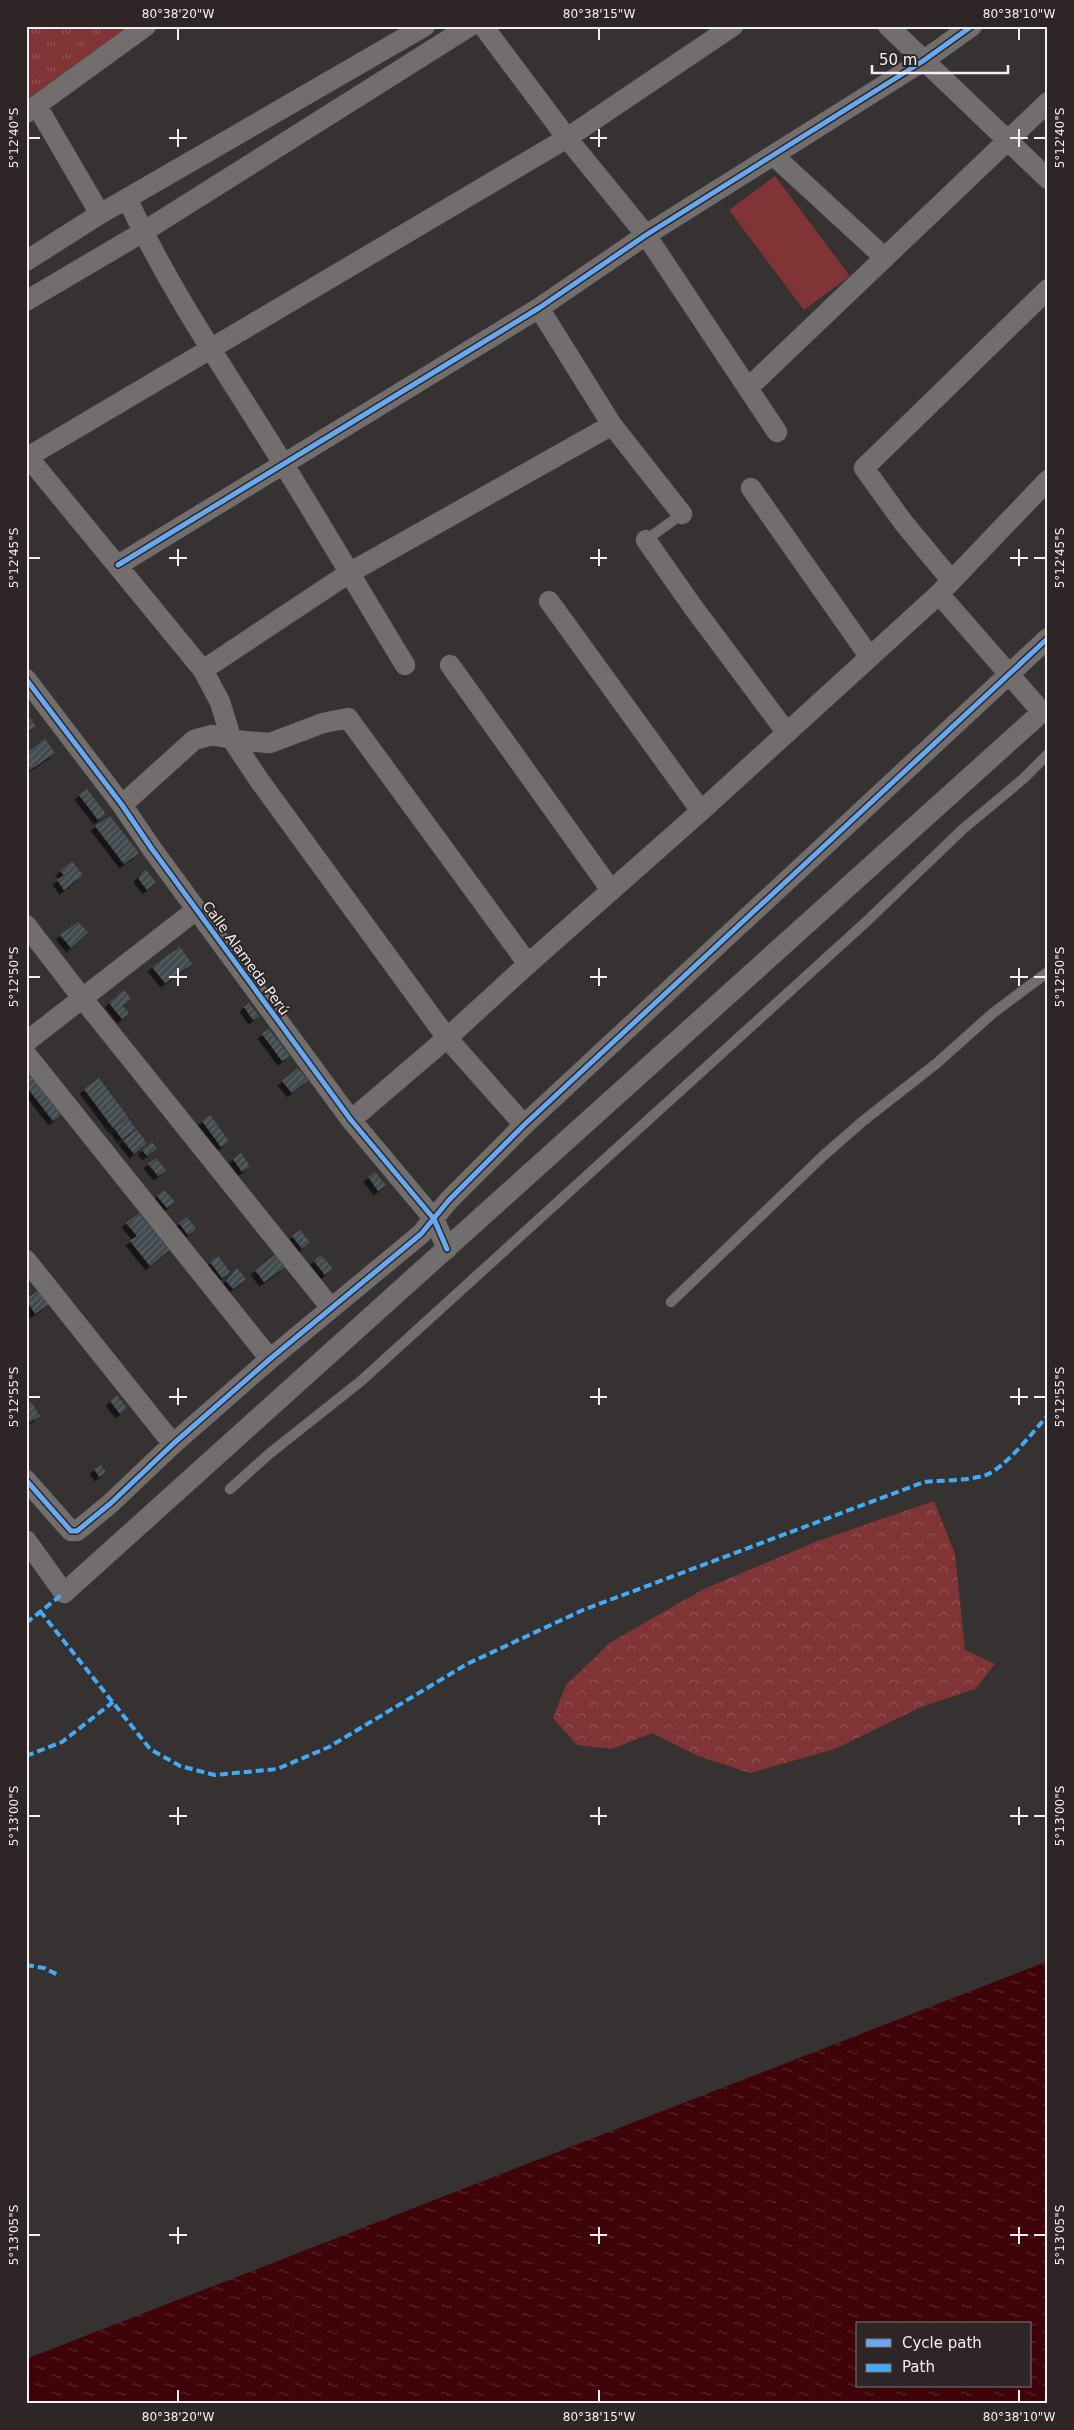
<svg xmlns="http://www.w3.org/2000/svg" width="1074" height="2430" font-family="'DejaVu Sans',sans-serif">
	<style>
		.forest { fill: url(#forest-crowns) }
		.park { fill: url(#park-tufts) }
		.garden { fill: #803435 }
		.water { fill: url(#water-ripples); fill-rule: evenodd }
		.building { fill: url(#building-hatch); filter: url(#shadow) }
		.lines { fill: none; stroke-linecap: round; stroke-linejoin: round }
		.service-casing { stroke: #514e4d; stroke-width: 11 }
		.minor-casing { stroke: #514e4d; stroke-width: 21 }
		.service { stroke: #716e6d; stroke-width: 10 }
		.minor { stroke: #716e6d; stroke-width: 20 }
		.quiet { stroke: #42abf6; stroke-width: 4; stroke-dasharray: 8 4; stroke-linecap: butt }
		.cycleway-casing { stroke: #2e2626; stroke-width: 8 }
		.cycleway { stroke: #66a8f1; stroke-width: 5 }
		.ticks { fill: none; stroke: #f5f0ef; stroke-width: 2 }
		.labels { text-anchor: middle; stroke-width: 4; stroke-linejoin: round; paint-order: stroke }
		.street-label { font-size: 14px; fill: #f5f0ef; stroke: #2e2626 }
		.neatline { fill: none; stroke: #f5f0ef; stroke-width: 2 }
		.ticks-label { font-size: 12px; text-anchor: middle; fill: #f5f0ef }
	</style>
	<defs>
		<pattern id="forest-crowns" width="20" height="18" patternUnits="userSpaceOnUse" patternTransform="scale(1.25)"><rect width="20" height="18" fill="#803435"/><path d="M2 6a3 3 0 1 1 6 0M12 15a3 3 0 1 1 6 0" fill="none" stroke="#935253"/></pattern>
		<pattern id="park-tufts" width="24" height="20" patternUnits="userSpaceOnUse" patternTransform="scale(1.25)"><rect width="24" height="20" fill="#803435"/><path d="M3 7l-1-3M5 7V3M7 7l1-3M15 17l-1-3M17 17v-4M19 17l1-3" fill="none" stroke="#935253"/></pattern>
		<pattern id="water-ripples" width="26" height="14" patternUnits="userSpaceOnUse" patternTransform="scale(1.25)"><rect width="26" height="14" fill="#3f040a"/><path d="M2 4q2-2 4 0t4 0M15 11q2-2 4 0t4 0" fill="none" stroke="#5b292e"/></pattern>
		<pattern id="building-hatch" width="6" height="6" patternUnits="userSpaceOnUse" patternTransform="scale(1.25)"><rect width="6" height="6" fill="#414b4f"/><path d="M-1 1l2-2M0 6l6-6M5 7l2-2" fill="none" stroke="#5d6569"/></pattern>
		<filter id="shadow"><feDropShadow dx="-4.5" dy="4.5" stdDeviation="0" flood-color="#0009"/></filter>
	</defs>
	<rect width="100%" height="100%" fill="#363232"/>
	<!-- forest -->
	<path class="forest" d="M 934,1501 L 955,1554 L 965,1650 L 995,1664 L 975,1689 L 921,1707 L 835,1749 L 750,1773 L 698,1756 L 652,1733 L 612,1749 L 577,1745 L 553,1718 L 566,1685 L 611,1642 L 704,1589 L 818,1541 Z"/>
	<!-- park -->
	<path class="park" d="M 26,26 L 135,26 L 26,105 Z"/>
	<!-- garden -->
	<path class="garden" d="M 775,176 L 850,276 L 804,310 L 729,210 Z"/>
	<!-- water -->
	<path class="water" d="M 1048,1961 L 1048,2404 L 26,2404 L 26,2359 ZM 858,2324 L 1030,2324 L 1030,2386 L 858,2386 Z"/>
	<!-- building -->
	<path class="building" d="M 26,714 L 36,726 L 26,733 Z
		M 45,739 L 55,753 L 30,770 L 26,765 L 26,753 Z
		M 87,789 L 106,814 L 98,820 L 79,795 Z
		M 110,816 L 139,853 L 124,864 L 95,826 Z
		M 72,861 L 83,875 L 64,890 L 57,880 L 64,875 L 60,871 Z
		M 145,869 L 156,882 L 147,890 L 138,878 Z
		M 78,922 L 88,932 L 71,948 L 60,935 Z
		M 180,947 L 192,964 L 165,983 L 152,967 Z
		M 124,990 L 131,999 L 123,1006 L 129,1013 L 122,1019 L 109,1003 Z
		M 249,1003 L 259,1016 L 253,1020 L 244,1007 Z
		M 269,1029 L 290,1056 L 282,1061 L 262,1034 Z
		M 298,1068 L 308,1080 L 292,1093 L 282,1081 Z
		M 26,1070 L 61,1115 L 53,1121 L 26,1086 Z
		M 99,1078 L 128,1117 L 113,1128 L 84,1089 Z
		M 210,1115 L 229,1141 L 221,1147 L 202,1121 Z
		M 128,1118 L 136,1129 L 122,1139 L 114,1128 Z
		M 137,1130 L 147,1143 L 134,1154 L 123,1140 Z
		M 152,1142 L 157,1148 L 147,1156 L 142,1150 Z
		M 241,1153 L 250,1166 L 242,1172 L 233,1159 Z
		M 156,1158 L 166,1170 L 158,1176 L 148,1164 Z
		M 375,1172 L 386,1185 L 378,1191 L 368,1177 Z
		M 164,1190 L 175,1202 L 167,1208 L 157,1196 Z
		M 139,1213 L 169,1250 L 150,1266 L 130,1241 L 137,1236 L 126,1223 Z
		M 187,1217 L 196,1229 L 188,1235 L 179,1223 Z
		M 300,1230 L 310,1242 L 302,1249 L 292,1236 Z
		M 275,1255 L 285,1267 L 264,1282 L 255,1270 Z
		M 321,1255 L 333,1268 L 325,1275 L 314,1261 Z
		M 218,1256 L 230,1272 L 222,1278 L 210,1262 Z
		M 237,1268 L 246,1279 L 233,1289 L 226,1281 Z
		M 38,1291 L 48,1304 L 35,1314 L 26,1299 Z
		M 117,1395 L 127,1408 L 120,1414 L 110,1401 Z
		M 31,1402 L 40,1416 L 26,1424 L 26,1406 Z
		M 101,1465 L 106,1472 L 99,1477 L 94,1469 Z"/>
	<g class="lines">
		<!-- service casing -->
		<g class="service-casing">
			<path id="service" d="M 646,540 L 682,514
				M 671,1302 L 823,1156 L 863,1121 L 937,1063 L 993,1013 L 1048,972
				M 230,1489 L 269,1454 L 361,1381 L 867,921 L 963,829 L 1023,779 L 1048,754"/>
		</g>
		<!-- minor casing -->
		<g class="minor-casing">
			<path id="minor" d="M 483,26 L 567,138 L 646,235 L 777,432
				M 888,26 L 1048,179
				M 37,106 L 100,214
				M 26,113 L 146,26
				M 773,155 L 885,258
				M 127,198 C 170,292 230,377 284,465 C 325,531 365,599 405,665
				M 26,261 L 100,214 L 425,26
				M 26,301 L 143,232 L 470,26
				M 539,308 L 612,425 L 682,514
				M 748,388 L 1048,102
				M 28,457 L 203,670 L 220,702 L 231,738 L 259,780 L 447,1038 L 524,1125
				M 26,458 L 567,138 L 733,26
				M 751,488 L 869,656
				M 646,540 L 693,607 L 787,733
				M 118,565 L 539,308 L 646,235 L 923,61 L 972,26
				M 951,580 L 903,522 L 864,468 L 1048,289
				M 939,594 L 1042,712
				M 549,601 L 701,811
				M 450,665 L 611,890
				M 203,670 L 349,573 L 612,425
				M 26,679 L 122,805 L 152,849 L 351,1120 L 434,1219 L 447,1249
				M 122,805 L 194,740 L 212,735 L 243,741 L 270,743 L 323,723 L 348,718 L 528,964
				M 26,925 L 83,999 L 331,1308
				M 26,1042 L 196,910
				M 26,1054 L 270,1359
				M 351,1120 L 447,1038 L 528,964 L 701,811 L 939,594 L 1048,480
				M 26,1260 L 173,1444
				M 26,1480 L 71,1531 L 77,1531 L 111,1503 L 173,1444 L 270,1359 L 421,1234 L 449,1200 L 524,1125 L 1048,638
				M 26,1540 L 64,1593 L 1042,712 L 1048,710"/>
		</g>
		<!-- service -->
		<use href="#service" class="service"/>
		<!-- minor -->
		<use href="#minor" class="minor"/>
		<!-- quiet -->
		<path class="quiet" d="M 40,1611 L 150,1749 L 180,1766 L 215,1775 L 277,1769 L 329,1747 L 467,1664 L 583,1610 L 924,1482 C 944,1480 967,1481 986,1475 C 1005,1468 1034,1431 1048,1415
			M 26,1623 L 64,1593
			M 26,1756 L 62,1742 L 113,1702
			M 26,1965 L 44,1968 L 60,1976"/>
		<!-- cycleway casing -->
		<g class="cycleway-casing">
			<path id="cycleway" d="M 118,565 L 539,308 L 646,235 L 923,61 L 972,26
				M 26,679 L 122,805 L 152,849 L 351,1120 L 434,1219 L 447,1249
				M 26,1480 L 71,1531 L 77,1531 L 111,1503 L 173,1444 L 270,1359 L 421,1234 L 449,1200 L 524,1125 L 1048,638"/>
		</g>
		<!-- cycleway -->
		<use href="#cycleway" class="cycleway"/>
	</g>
	<!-- ticks -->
	<path class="ticks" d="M 178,28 L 178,40M 599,28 L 599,40M 1019,28 L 1019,40M 178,129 L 178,147M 599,129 L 599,147M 1019,129 L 1019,147M 28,138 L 40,138M 169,138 L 187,138M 590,138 L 607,138M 1010,138 L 1028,138M 1034,138 L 1046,138M 178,549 L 178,566M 599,549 L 599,566M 1019,549 L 1019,566M 28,558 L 40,558M 169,558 L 187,558M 590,558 L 607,558M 1010,558 L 1028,558M 1034,558 L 1046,558M 178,968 L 178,986M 599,968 L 599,986M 1019,968 L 1019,986M 28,977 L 40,977M 169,977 L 187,977M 590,977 L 607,977M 1010,977 L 1028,977M 1034,977 L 1046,977M 178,1388 L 178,1405M 599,1388 L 599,1405M 1019,1388 L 1019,1405M 28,1397 L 40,1397M 169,1397 L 187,1397M 590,1397 L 607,1397M 1010,1397 L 1028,1397M 1034,1397 L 1046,1397M 178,1807 L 178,1825M 599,1807 L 599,1825M 1019,1807 L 1019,1825M 28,1816 L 40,1816M 169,1816 L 187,1816M 590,1816 L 607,1816M 1010,1816 L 1028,1816M 1034,1816 L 1046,1816M 178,2227 L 178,2244M 599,2227 L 599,2244M 1019,2227 L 1019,2244M 28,2235 L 40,2235M 169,2235 L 187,2235M 590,2235 L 607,2235M 1010,2235 L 1028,2235M 1034,2235 L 1046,2235M 178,2390 L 178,2402M 599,2390 L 599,2402M 1019,2390 L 1019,2402"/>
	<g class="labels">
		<!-- street labels -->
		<g class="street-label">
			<text transform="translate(246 958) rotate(54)" y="5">Calle Alameda Perú</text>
		</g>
	</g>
	<!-- border -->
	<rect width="1074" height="2430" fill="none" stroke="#2e2626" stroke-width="55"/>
	<!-- legend -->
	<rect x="856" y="2322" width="175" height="65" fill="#2e2626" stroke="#7e7776"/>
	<rect x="866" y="2339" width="25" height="8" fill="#66a8f1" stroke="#7e7776"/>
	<text x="902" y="2348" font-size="15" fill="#f5f0ef">Cycle path</text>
	<rect x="866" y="2364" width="25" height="8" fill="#42abf6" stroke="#7e7776"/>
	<text x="902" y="2372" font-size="15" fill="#f5f0ef">Path</text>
	<!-- scale -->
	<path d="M872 65v8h136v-8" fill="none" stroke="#f5f0ef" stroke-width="2.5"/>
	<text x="879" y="65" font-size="15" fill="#f5f0ef" stroke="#2e2626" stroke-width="4" paint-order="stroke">50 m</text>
	<rect x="28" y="28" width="1018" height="2374" class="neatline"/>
	<g class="ticks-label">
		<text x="178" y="18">80°38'20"W</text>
		<text x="599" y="18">80°38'15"W</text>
		<text x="1019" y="18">80°38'10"W</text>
		<text transform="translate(14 138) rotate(-90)" y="4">5°12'40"S</text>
		<text transform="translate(1060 138) rotate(-90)" y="4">5°12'40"S</text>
		<text transform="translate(14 558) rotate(-90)" y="4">5°12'45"S</text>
		<text transform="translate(1060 558) rotate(-90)" y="4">5°12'45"S</text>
		<text transform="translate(14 977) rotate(-90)" y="4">5°12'50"S</text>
		<text transform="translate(1060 977) rotate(-90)" y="4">5°12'50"S</text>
		<text transform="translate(14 1397) rotate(-90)" y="4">5°12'55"S</text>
		<text transform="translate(1060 1397) rotate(-90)" y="4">5°12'55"S</text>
		<text transform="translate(14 1816) rotate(-90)" y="4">5°13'00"S</text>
		<text transform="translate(1060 1816) rotate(-90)" y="4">5°13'00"S</text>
		<text transform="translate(14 2235) rotate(-90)" y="4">5°13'05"S</text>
		<text transform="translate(1060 2235) rotate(-90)" y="4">5°13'05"S</text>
		<text x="178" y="2421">80°38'20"W</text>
		<text x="599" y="2421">80°38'15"W</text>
		<text x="1019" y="2421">80°38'10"W</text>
	</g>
</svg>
